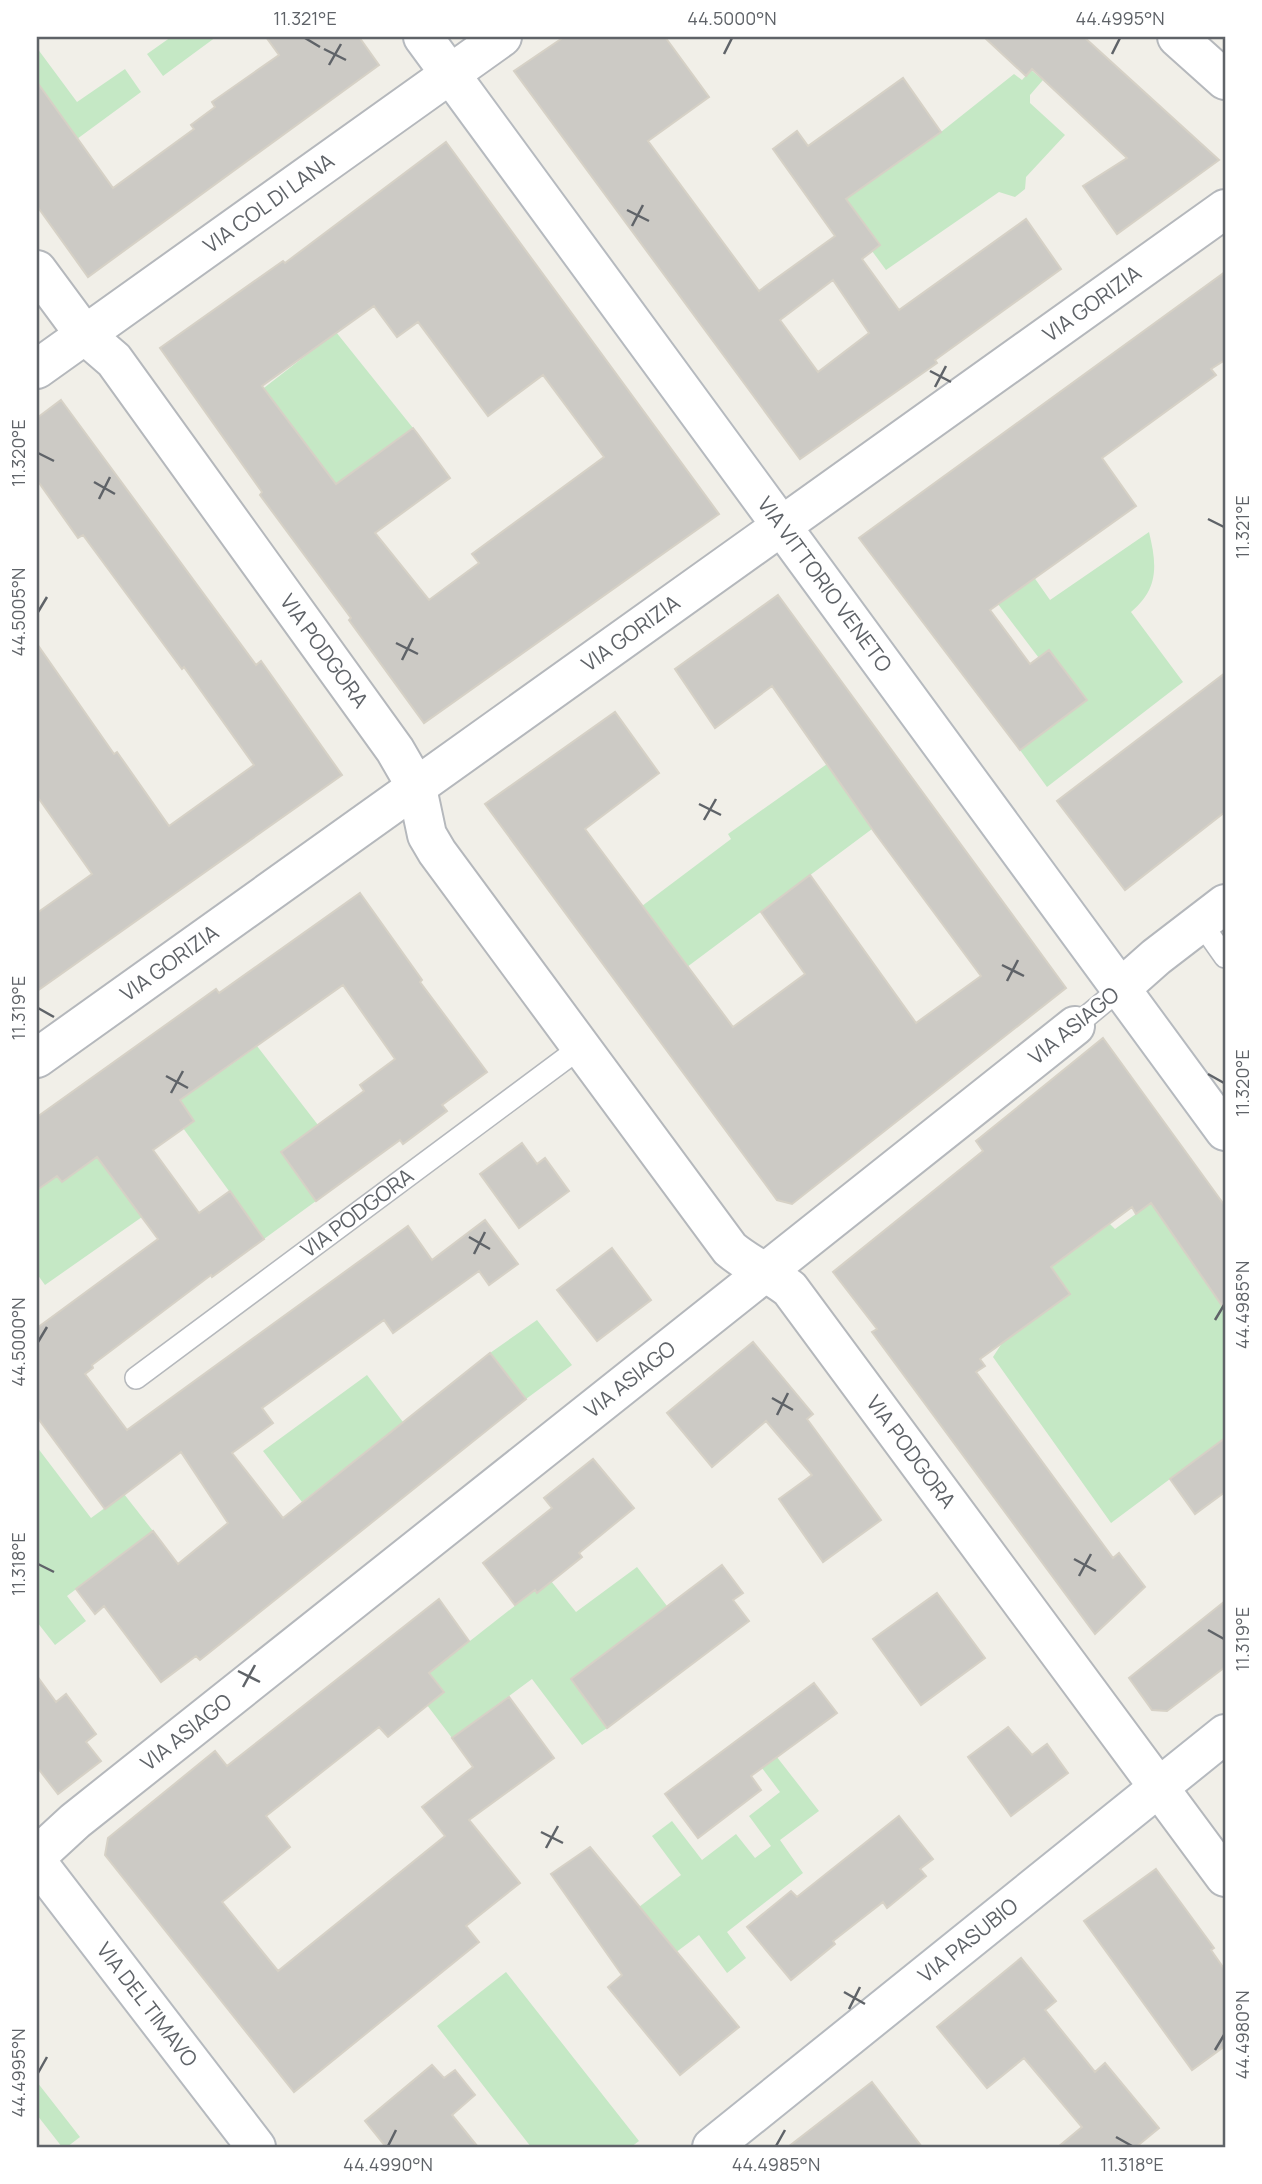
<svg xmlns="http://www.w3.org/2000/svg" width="1262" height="2184" font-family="Manrope,sans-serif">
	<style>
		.green { fill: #c5e8c5 }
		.building { fill: #cccac5; stroke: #d6d1c6; stroke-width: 2; fill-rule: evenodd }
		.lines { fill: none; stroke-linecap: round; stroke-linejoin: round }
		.lane-casing { stroke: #b5b8bc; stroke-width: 24 }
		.street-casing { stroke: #b5b8bc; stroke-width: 42 }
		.secondary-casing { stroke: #b6babf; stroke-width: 42 }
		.lane { stroke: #fff; stroke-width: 21 }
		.street { stroke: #fff; stroke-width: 38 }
		.secondary { stroke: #fff; stroke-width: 38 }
		.ticks { fill: none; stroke: #5f6368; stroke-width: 2.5 }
		.labels { text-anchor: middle; stroke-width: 5; stroke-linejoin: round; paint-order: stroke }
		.street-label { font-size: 21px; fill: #5f6368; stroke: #fff }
		.neatline { fill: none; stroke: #5f6368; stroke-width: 2.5 }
		.ticks-label { font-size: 18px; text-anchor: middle; fill: #5f6368 }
	</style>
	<rect width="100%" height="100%" fill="#f1efe8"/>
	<!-- green -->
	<path class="green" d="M 171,37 L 216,37 L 163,76 L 147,54 Z
		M 37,48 L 77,102 L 125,69 L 141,92 L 77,139 L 37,82 Z
		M 1031,70 L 1043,80 L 1030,95 L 1030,103 L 1065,135 L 1026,177 L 1025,189 L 1015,197 L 999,192 L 886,270 L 872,251 L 880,244 L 861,219 L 835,236 L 821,217 L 941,132 L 1014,74 L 1022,80 Z
		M 336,332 L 413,428 L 333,486 L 272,399 L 260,391 Z
		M 1149,532 C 1157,565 1159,589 1131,612 L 1183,682 L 1047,787 L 1020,750 L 1086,700 L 1048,670 L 954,546 L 1017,553 L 1050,600 Z
		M 827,764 L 872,829 L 687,967 L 642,906 L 731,839 L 728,834 Z
		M 257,1046 L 318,1125 L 281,1152 L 316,1201 L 264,1239 L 183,1128 L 194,1121 L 174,1091 L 228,1067 Z
		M 98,1156 L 142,1217 L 45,1285 L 37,1274 L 37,1190 L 57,1176 L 62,1182 Z
		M 1151,1203 L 1225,1310 L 1225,1438 L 1111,1523 L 993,1357 L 1002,1343 L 1070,1294 L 1051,1267 L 1110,1224 L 1115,1229 Z
		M 537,1320 L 572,1365 L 526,1399 L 490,1353 Z
		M 367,1375 L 403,1422 L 302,1502 L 263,1451 Z
		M 37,1447 L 91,1518 L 124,1494 L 153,1531 L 67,1596 L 86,1621 L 55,1645 L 37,1622 Z
		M 637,1567 L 667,1606 L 662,1610 L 699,1658 L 621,1641 L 571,1679 L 607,1728 L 582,1745 L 532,1679 L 452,1738 L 427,1705 L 444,1691 L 424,1667 L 461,1648 L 535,1590 L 537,1593 L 551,1581 L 576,1612 Z
		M 773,1752 L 819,1811 L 780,1840 L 803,1873 L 727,1932 L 746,1958 L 727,1973 L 699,1935 L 675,1953 L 639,1907 L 681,1875 L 652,1836 L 672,1821 L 702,1860 L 736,1834 L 755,1858 L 771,1846 L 749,1816 L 780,1792 L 759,1764 Z
		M 506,1972 L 639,2141 L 631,2147 L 531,2147 L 437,2026 Z
		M 37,2082 L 80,2137 L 67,2147 L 62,2147 L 37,2115 Z"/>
	<!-- building -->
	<path class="building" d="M 266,37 L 359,37 L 379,65 L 88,277 L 37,206 L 37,82 L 113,188 L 194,129 L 191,125 L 215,107 L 212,102 L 279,55 Z
		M 564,37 L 665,37 L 709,97 L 648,141 L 759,291 L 835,236 L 773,149 L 797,131 L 808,146 L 903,78 L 941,132 L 846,199 L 880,245 L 862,259 L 899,310 L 1026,219 L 1061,269 L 935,360 L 937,363 L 800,459 L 514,71 ZM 833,280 L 869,333 L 818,372 L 780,320 Z
		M 984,37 L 1084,37 L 1219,160 L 1117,234 L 1083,186 L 1127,158 L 1032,69 L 1026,76 Z
		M 446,142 L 719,514 L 424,723 L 349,620 L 351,618 L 260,495 L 262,492 L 160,348 L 283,261 L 285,263 ZM 374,306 L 397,337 L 418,322 L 488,416 L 543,375 L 604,457 L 472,554 L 479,563 L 429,600 L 375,533 L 450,478 L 417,433 L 413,428 L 336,484 L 262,386 Z
		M 1225,272 L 1225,360 L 1211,369 L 1216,375 L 1102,458 L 1136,506 L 990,610 L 1030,664 L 1049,650 L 1087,700 L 1020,750 L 859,538 Z
		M 61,400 L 256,665 L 261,661 L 342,775 L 37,991 L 37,913 L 92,874 L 37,796 L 37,644 L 114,754 L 117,752 L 169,826 L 254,765 L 184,667 L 182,669 L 83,535 L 78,538 L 37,480 L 37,418 Z
		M 778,595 L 1066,988 L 792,1204 L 777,1200 L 485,804 L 615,712 L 659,773 L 585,829 L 733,1027 L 805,974 L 761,912 L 810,875 L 916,1023 L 981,976 L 875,833 L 772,686 L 715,728 L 675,669 Z
		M 1225,673 L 1225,812 L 1125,890 L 1057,801 Z
		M 360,893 L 422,980 L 420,982 L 487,1072 L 442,1105 L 447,1111 L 403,1144 L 400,1140 L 316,1201 L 281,1152 L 364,1091 L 360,1085 L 395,1059 L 343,985 L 180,1100 L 194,1121 L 153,1150 L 199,1213 L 230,1191 L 264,1239 L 212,1277 L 211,1275 L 92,1365 L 93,1368 L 85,1374 L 127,1430 L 408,1226 L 432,1260 L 485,1220 L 518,1264 L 489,1285 L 479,1271 L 393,1333 L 384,1320 L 262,1408 L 273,1423 L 232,1453 L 283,1518 L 490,1353 L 526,1399 L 200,1660 L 196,1656 L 161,1682 L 104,1606 L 95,1614 L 76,1589 L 153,1531 L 178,1564 L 228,1523 L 181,1452 L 105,1509 L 37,1417 L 37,1328 L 158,1239 L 97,1157 L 62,1182 L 57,1176 L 37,1190 L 37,1117 L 216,989 L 219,993 Z
		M 1103,1038 L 1225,1206 L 1225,1310 L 1151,1203 L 1136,1214 L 1132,1207 L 1051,1267 L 1070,1294 L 980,1359 L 985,1366 L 976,1372 L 1113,1558 L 1119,1553 L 1145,1587 L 1095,1634 L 872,1332 L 877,1329 L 833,1272 L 983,1151 L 976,1141 Z
		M 522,1143 L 537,1164 L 545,1158 L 569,1191 L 519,1228 L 480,1174 Z
		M 612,1248 L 651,1300 L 597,1341 L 557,1290 Z
		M 753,1342 L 813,1414 L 807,1419 L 881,1520 L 823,1562 L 779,1499 L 812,1475 L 766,1421 L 712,1467 L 667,1413 Z
		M 1225,1438 L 1225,1492 L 1195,1514 L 1170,1479 Z
		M 593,1459 L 634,1508 L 579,1553 L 582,1557 L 537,1593 L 535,1590 L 515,1605 L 483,1563 L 552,1508 L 544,1498 Z
		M 722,1565 L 743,1593 L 733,1600 L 749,1621 L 607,1728 L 571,1679 Z
		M 937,1593 L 985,1658 L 921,1705 L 873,1639 Z
		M 439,1599 L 469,1641 L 429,1673 L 444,1692 L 388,1737 L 379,1727 L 266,1816 L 290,1847 L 222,1902 L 278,1971 L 445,1836 L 422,1807 L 473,1767 L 452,1738 L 509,1697 L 554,1758 L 469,1820 L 520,1883 L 466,1926 L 479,1942 L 294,2092 L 105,1855 L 108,1838 L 215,1751 L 227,1766 Z
		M 1225,1601 L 1225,1667 L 1167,1711 L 1152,1710 L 1129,1678 Z
		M 37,1676 L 56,1702 L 66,1694 L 96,1734 L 86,1742 L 101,1761 L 58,1794 L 37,1767 Z
		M 814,1683 L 837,1713 L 751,1776 L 761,1790 L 698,1838 L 665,1794 Z
		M 1008,1727 L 1032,1755 L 1047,1744 L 1068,1773 L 1011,1816 L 968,1757 Z
		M 899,1816 L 933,1859 L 920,1869 L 926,1876 L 887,1908 L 883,1902 L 833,1941 L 835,1944 L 791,1980 L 747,1927 L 791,1891 L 797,1897 Z
		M 590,1847 L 739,2027 L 680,2075 L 608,1987 L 622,1975 L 551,1874 Z
		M 1156,1869 L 1214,1948 L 1211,1950 L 1225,1970 L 1225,2046 L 1192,2070 L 1084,1921 Z
		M 1021,1958 L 1056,2001 L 1045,2010 L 1095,2072 L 1105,2063 L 1159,2128 L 1136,2147 L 1058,2147 L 1082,2127 L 1024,2058 L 987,2088 L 937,2027 Z
		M 432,2065 L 444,2078 L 455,2070 L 475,2095 L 452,2115 L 478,2147 L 386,2147 L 365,2121 Z
		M 872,2082 L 922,2147 L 788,2147 Z"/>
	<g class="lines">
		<!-- lane casing -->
		<g class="lane-casing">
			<g id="lane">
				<path d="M 1201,923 L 1225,957"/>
				<path d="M 1075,1026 L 1121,988"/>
				<path id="s1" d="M 136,1378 L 581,1047"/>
			</g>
		</g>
		<!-- street casing -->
		<g class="street-casing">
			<g id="street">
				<path d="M 1177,37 L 1225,80"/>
				<path id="s2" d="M 37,270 L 85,335 L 114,360 L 395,750 L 417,788 L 427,835 L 437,852 L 730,1249 C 749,1265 771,1274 790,1289 L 1225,1877"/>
				<path id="s3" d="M 37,369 L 502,37"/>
				<path d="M 1121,988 L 1156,957 L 1225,904"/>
				<path id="s4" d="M 37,1058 L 1225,209"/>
				<path id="s5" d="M 37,1856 L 75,1821 L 1075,1026"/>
			</g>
		</g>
		<!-- secondary casing -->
		<g class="secondary-casing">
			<g id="secondary">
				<path id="s6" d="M 423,37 L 1225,1131"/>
				<path id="s7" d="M 37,1862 L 256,2147"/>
				<path id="s8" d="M 712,2147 L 1225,1734"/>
			</g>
		</g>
		<!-- lane -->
		<use href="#lane" class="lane"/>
		<!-- street -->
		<use href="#street" class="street"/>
		<!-- secondary -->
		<use href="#secondary" class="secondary"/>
	</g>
	<!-- ticks -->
	<path class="ticks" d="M 305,38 L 320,47M 324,49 L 346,60M 724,54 L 732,38M 1112,54 L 1120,38M 329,65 L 341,44M 627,210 L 649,221M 632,226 L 643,205M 930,371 L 951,382M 935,387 L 946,366M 38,453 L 54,461M 94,482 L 115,494M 99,499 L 110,477M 1208,519 L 1224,527M 38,612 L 47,597M 396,643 L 418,654M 402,660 L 413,638M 699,804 L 721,815M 704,820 L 716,799M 1002,965 L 1024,976M 1007,981 L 1018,960M 38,1008 L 54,1017M 1208,1074 L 1224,1083M 166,1076 L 188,1088M 171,1093 L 183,1071M 469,1237 L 490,1249M 474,1254 L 485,1232M 1215,1320 L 1224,1305M 38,1342 L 47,1327M 772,1398 L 793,1410M 777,1415 L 788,1393M 1074,1559 L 1096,1571M 38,1564 L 54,1572M 1079,1576 L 1091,1554M 1208,1630 L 1224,1639M 238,1671 L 260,1682M 243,1687 L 255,1665M 541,1832 L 563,1843M 546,1848 L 558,1826M 844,1992 L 865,2004M 849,2009 L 860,1987M 1215,2050 L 1224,2035M 38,2073 L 47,2057M 1116,2137 L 1132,2146M 388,2146 L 396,2130M 776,2146 L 785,2130"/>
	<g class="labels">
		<!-- street labels -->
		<g class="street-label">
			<text dy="7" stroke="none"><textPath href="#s3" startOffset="285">VIA COL DI LANA</textPath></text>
			<text dy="7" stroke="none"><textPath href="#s4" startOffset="1297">VIA GORIZIA</textPath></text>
			<text dy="7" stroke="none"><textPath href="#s6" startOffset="679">VIA VITTORIO VENETO</textPath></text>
			<text dy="7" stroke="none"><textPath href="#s4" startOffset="730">VIA GORIZIA</textPath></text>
			<text dy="7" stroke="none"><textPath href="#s2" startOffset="478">VIA PODGORA</textPath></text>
			<text dy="7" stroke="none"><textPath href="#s4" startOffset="163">VIA GORIZIA</textPath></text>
			<text transform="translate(1074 1026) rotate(-39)" y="7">VIA ASIAGO</text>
			<text dy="7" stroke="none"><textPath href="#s1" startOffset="276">VIA PODGORA</textPath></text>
			<text dy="7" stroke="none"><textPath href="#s5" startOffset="761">VIA ASIAGO</textPath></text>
			<text dy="7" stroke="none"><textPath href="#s2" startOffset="1480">VIA PODGORA</textPath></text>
			<text dy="7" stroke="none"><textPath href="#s5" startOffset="194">VIA ASIAGO</textPath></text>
			<text dy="7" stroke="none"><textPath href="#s8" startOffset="329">VIA PASUBIO</textPath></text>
			<text dy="7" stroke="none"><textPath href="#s7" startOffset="180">VIA DEL TIMAVO</textPath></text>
		</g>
	</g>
	<!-- border -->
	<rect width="1262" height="2184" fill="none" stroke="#ffffff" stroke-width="77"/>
	<rect x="38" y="38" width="1186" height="2108" class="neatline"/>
	<g class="ticks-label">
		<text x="305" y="25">11.321°E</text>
		<text x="732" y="25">44.5000°N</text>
		<text x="1120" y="25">44.4995°N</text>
		<text transform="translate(19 453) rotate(-90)" y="6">11.320°E</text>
		<text transform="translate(1243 527) rotate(-90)" y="6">11.321°E</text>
		<text transform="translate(19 612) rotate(-90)" y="6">44.5005°N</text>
		<text transform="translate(19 1008) rotate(-90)" y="6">11.319°E</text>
		<text transform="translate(1243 1083) rotate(-90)" y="6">11.320°E</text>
		<text transform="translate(1243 1305) rotate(-90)" y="6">44.4985°N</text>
		<text transform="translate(19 1342) rotate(-90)" y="6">44.5000°N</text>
		<text transform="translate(19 1564) rotate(-90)" y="6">11.318°E</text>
		<text transform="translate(1243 1639) rotate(-90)" y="6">11.319°E</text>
		<text transform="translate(1243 2035) rotate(-90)" y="6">44.4980°N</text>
		<text transform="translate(19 2073) rotate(-90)" y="6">44.4995°N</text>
		<text x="388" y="2171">44.4990°N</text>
		<text x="776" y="2171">44.4985°N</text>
		<text x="1132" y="2171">11.318°E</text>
	</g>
</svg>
